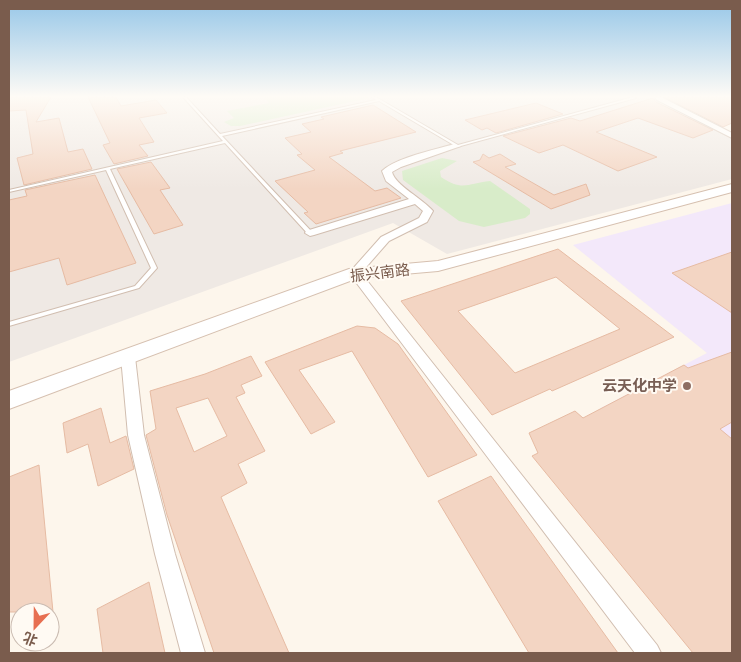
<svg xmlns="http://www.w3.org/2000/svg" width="741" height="662" font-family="Roboto,'Noto Sans SC',sans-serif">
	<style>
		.industrial { fill: #efe9e4 }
		.education { fill: #f3e8fa }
		.green { fill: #d8ecc9 }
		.building { fill: #f3d5c3; stroke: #e6bba3; fill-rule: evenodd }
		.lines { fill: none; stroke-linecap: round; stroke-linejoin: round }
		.service-casing { stroke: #d1beb0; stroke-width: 2 }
		.minor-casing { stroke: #d1beb0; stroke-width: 2 }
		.secondary-casing { stroke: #d6c0b0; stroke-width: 2 }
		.service { fill: #fff; fill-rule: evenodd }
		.minor { fill: #fff; fill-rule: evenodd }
		.secondary { fill: #fff; fill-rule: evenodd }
		.education-dot { fill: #8d6e63; stroke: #fffaf3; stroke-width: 2 }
		.labels { text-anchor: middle; stroke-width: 4; stroke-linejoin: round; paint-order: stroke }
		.street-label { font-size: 15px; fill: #7a5c4d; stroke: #fffaf3 }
		.education-label { font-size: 15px; font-weight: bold; fill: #785e54; stroke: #fffaf3; text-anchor: end }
	</style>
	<rect width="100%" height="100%" fill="#fdf6ec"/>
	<!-- industrial -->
	<path class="industrial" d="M 9,97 L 652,97 L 732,139 L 732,179 L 447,254 L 393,223 L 9,362 Z"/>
	<!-- education -->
	<path class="education" d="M 732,203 L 732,540 L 601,408 L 707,353 L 573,245 Z"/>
	<!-- green -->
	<path class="green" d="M 264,97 L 367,97 L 369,98 L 240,126 L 231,126 L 224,122 L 234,118 L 227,111 L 269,103 Z
		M 442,158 L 457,161 L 440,171 L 441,177 C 463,192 468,183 490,181 L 530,209 L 530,214 L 525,218 L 484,227 L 459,221 L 403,180 L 402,171 Z"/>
	<!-- building -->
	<path class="building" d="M 9,97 L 51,97 L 36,122 L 59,118 L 68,152 L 83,149 L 92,169 L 24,185 L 17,158 L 33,154 L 26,110 L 9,111 Z
		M 88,97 L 116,97 L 121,106 L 156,100 L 167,113 L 139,118 L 154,142 L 139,145 L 148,156 L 114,164 L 103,145 L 110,143 Z
		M 664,97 L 732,97 L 732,123 L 723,127 Z
		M 653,98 L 656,102 L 713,130 L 693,138 L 638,118 L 596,132 L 657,157 L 618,171 L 563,145 L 539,153 L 503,136 L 571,118 L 580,121 Z
		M 536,103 L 563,114 L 496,133 L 487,128 L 482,130 L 465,120 Z
		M 373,105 L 416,132 L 340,151 L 343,153 L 329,157 L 375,191 L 387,188 L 401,198 L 316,224 L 304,213 L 308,212 L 275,181 L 315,170 L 297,155 L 302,154 L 285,138 L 311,132 L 302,124 L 324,119 L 321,117 Z
		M 483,154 L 489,158 L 500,154 L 516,164 L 505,167 L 554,195 L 586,184 L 590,195 L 551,209 L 473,162 L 480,160 Z
		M 151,162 L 170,188 L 160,190 L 183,225 L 154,234 L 117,169 Z
		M 95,175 L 136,263 L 67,285 L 59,258 L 9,272 L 9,200 L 27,196 L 25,190 Z
		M 558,249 L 674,337 L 552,391 L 550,389 L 492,415 L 401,301 ZM 556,277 L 620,329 L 515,373 L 458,311 Z
		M 732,252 L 732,313 L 672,273 Z
		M 357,326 L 375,328 L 398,344 L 477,455 L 428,477 L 352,351 L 299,370 L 335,422 L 311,434 L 265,362 Z
		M 732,352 L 732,422 L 720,429 L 732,439 L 732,653 L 693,653 L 532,456 L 538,453 L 529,433 L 575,411 L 583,418 L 684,365 L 688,368 Z
		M 251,356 L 262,376 L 241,385 L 245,393 L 236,397 L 265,451 L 238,464 L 247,483 L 221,497 L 289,653 L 214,653 L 167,515 L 146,435 L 156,429 L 150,391 L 205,374 ZM 208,398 L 227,436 L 194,452 L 176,408 Z
		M 101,408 L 110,443 L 126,436 L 134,469 L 98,486 L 88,444 L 67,453 L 63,423 Z
		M 39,465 L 53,612 L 9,612 L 9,477 Z
		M 491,476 L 618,653 L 529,653 L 438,501 Z
		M 149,582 L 165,653 L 103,653 L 97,609 Z"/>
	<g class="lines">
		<!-- service casing -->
		<g class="service-casing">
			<path id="service" d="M 183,97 L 186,97 L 220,134 L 376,100 L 372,97 L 376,97 L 458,145 L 633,97 L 636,98 L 457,147 L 379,101 L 222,136 L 312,232 L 313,233 L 310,235 L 308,234 L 225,143 L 110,169 L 157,268 L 139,288 L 9,326 L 9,322 L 135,286 L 151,268 L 106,170 L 9,192 L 9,190 L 223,141 Z"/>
		</g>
		<!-- minor casing -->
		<g class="minor-casing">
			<path id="minor" d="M 655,97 L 661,97 L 732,133 L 732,138 L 657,100 Z
				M 454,144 L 461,146 L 401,167 L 392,172 C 395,185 423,199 433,211 L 427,222 L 389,241 L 361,273 L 657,645 L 661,653 L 635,653 L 349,273 L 381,237 L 419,218 L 423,211 L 415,204 L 314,235 L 310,236 L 305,233 L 306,231 L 409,199 L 386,181 L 382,171 C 397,157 435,150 454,144 Z
				M 128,352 L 133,353 L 135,357 L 144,435 L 175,554 L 205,653 L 181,653 L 155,554 L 128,435 L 121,357 L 123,353 Z"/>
		</g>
		<!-- secondary casing -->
		<g class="secondary-casing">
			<path id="secondary" d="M 732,184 L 732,192 L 438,271 L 358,278 L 9,409 L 9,391 L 349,269 L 438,261 Z"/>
		</g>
		<!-- service -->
		<use href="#service" class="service"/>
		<!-- minor -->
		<use href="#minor" class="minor"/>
		<!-- secondary -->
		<use href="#secondary" class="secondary"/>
	</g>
	<!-- sky -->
	<linearGradient id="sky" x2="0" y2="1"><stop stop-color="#97c7e8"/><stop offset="0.51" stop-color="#fefbf6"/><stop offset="1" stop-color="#fefbf6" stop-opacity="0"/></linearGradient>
	<rect width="741" height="189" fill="url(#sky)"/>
	<!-- markers -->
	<circle class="education-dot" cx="687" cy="386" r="5"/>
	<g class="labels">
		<!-- street labels -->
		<g class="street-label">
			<text transform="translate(380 273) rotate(-7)" y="5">振兴南路</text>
		</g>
		<!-- education labels -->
		<g class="education-label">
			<text x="677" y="391">云天化中学</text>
		</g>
	</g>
	<!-- border -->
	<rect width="741" height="662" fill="none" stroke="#7a5c4d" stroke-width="20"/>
	<!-- north arrow -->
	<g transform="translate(35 627) rotate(202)"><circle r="24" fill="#fffaf3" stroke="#cabbb1"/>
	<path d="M0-4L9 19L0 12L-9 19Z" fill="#e76f51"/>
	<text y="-8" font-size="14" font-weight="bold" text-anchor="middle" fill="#7a5c4d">北</text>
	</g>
</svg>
